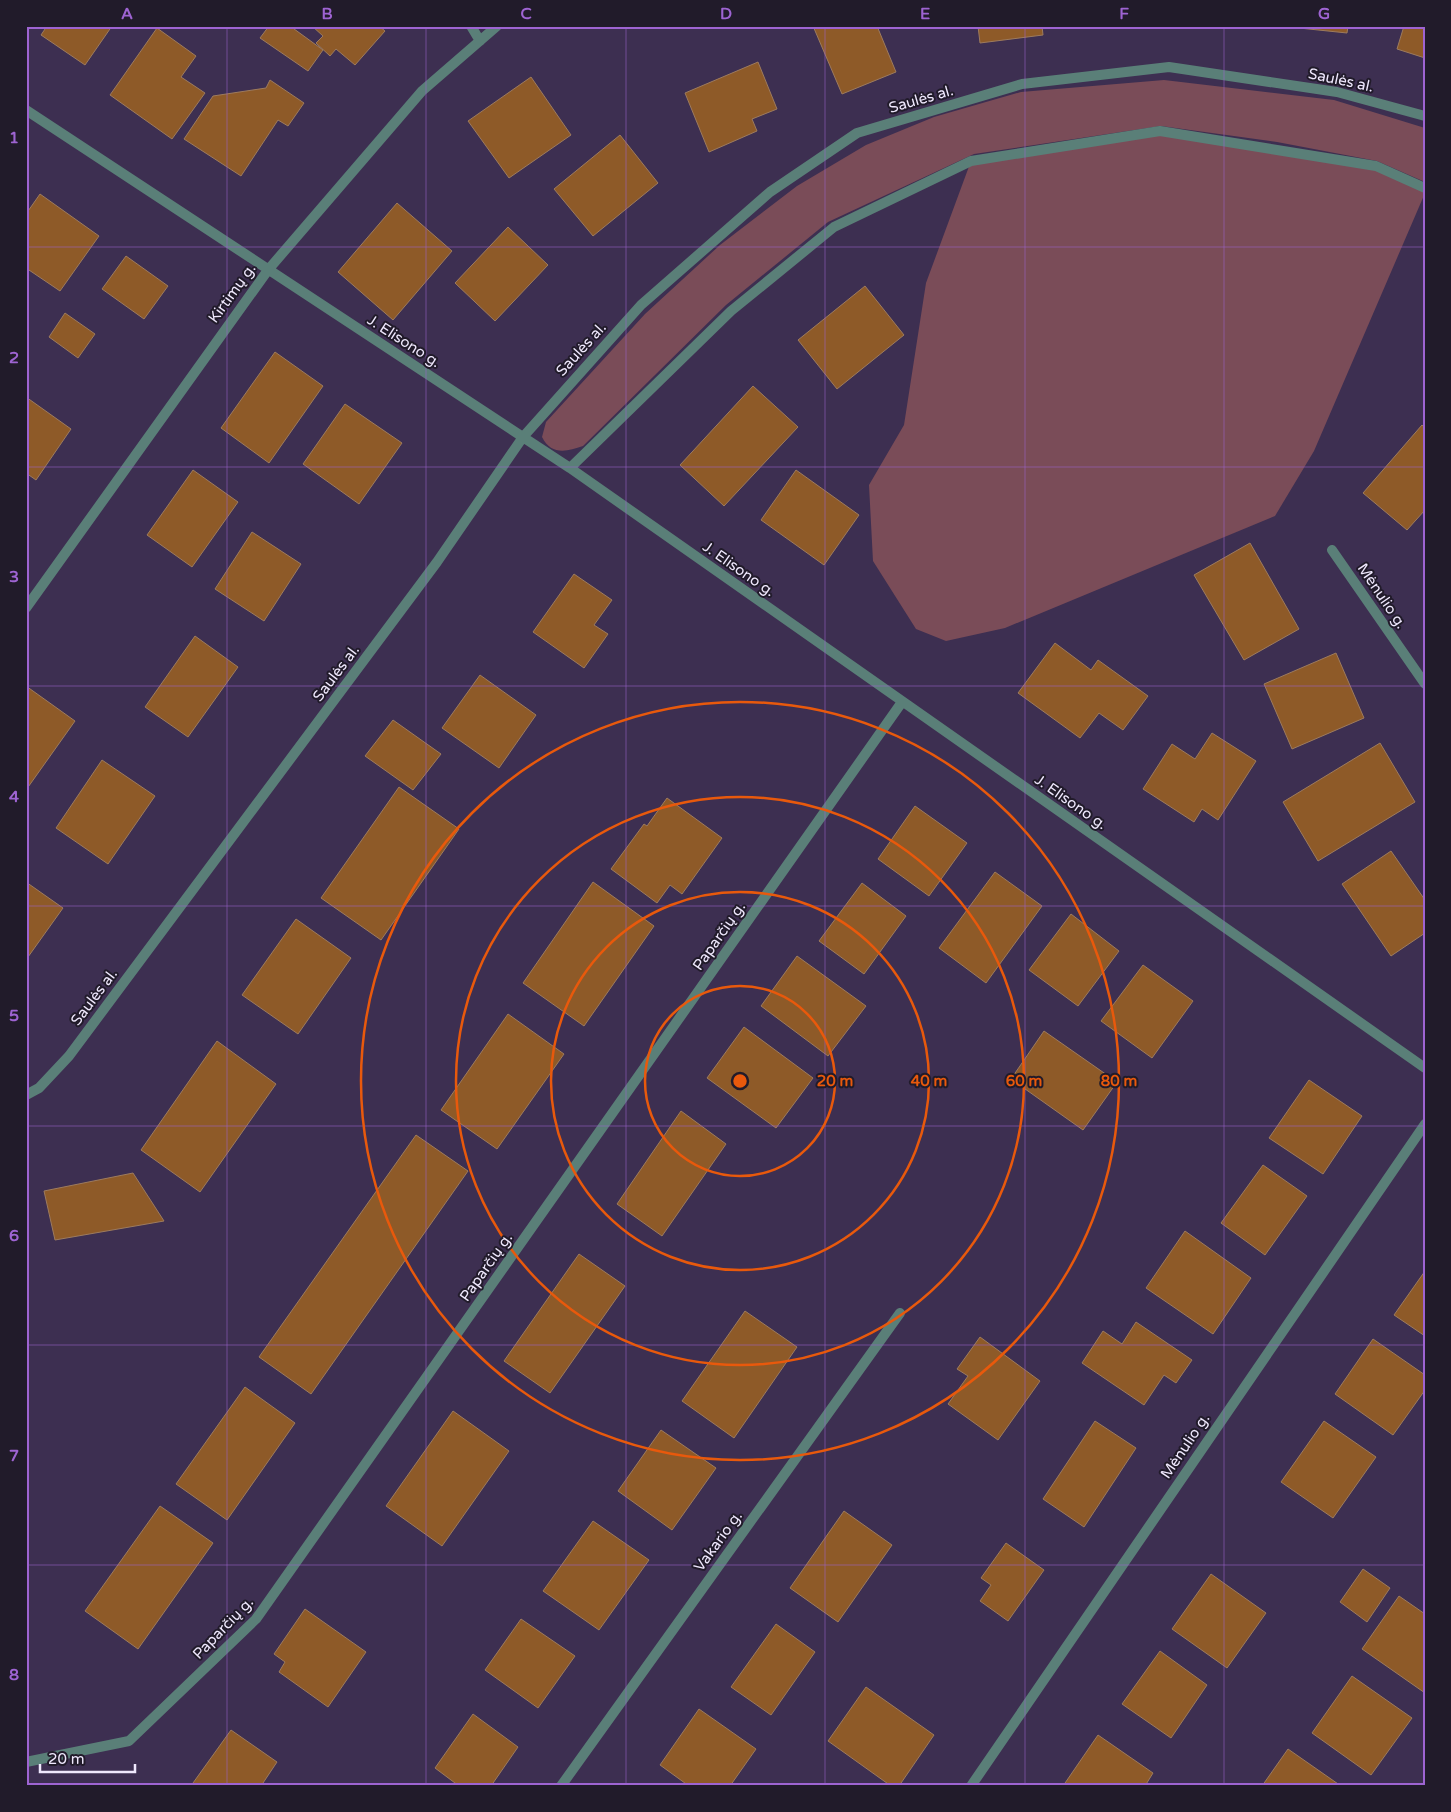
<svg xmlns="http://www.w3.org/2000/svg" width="1451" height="1812" font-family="'Varela Round',sans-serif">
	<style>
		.green { fill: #7a4c58 }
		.building { fill: #8e5a28; stroke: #9d7b5e }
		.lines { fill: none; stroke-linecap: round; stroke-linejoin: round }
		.street { stroke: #5a7f78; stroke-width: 10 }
		.grid { fill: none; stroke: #9e64d2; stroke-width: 1; stroke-opacity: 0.55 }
		.ring { fill: none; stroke: #e8590c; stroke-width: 2.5 }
		.labels { text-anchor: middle; stroke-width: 4; stroke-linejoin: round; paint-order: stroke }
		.street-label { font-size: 15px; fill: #efe8fd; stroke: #211b2a }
		.centre { fill: #e8590c; stroke: #211b2a; stroke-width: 2.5 }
		.ring-label { font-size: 15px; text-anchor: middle; font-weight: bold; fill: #e8590c; stroke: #211b2a; stroke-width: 4; stroke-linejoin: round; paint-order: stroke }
		.neatline { fill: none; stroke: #9e64d2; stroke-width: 2 }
		.grid-label { font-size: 16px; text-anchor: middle; font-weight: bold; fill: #9e64d2 }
	</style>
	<rect width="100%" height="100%" fill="#3d2f51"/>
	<!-- green -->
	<path class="green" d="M 1164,80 L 1334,100 L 1425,128 L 1425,182 L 1377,161 L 1277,142 L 1161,126 L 974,154 L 828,222 L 726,305 L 583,446 C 566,452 551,455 542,437 L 546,422 L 645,314 L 720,245 L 797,186 L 866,145 L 934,117 L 1021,92 Z
		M 1160,131 L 1376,166 L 1425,188 L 1425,193 L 1314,451 L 1275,516 L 1005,628 L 946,641 L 916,629 L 873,561 L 869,485 L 904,425 L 926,283 L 971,161 Z"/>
	<!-- building -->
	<path class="building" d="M 47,26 L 112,26 L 85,65 L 41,35 Z
		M 269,26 L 290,26 L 323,50 L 308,71 L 260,38 Z
		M 312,26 L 379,26 L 385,31 L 355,65 L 336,49 L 330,56 L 316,43 L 323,36 Z
		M 813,26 L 877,26 L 896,72 L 842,94 Z
		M 978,26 L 1042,26 L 1043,35 L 980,43 Z
		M 1280,26 L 1348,26 L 1347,33 Z
		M 1404,26 L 1425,26 L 1425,58 L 1397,49 Z
		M 157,28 L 196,56 L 181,77 L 205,93 L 172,139 L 110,95 Z
		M 758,62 L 777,109 L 752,119 L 757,131 L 709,152 L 685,93 Z
		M 531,77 L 571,135 L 509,178 L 468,121 Z
		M 270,80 L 304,103 L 288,126 L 278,120 L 241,176 L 184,139 L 213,96 L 266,88 Z
		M 620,135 L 658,183 L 593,236 L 554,189 Z
		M 40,194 L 99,236 L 60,291 L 26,268 L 26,214 Z
		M 397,203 L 452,251 L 393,320 L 338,272 Z
		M 508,227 L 548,265 L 495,321 L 455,283 Z
		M 126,256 L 168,286 L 144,319 L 102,289 Z
		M 865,286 L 904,335 L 837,389 L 798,340 Z
		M 65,313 L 95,334 L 78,358 L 49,337 Z
		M 275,352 L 323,386 L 269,463 L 221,428 Z
		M 753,386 L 798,427 L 724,506 L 680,465 Z
		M 26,397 L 71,429 L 36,480 L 26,473 Z
		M 345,404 L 402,443 L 359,504 L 303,464 Z
		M 1422,425 L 1425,428 L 1425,510 L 1407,530 L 1363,493 Z
		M 193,470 L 238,502 L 192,567 L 147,535 Z
		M 796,470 L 859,515 L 824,565 L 761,520 Z
		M 252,532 L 301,564 L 264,621 L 215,589 Z
		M 1250,543 L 1299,629 L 1244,660 L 1194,575 Z
		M 574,574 L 612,600 L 594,625 L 608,634 L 584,668 L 533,632 Z
		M 195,636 L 238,667 L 188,737 L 145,707 Z
		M 1055,643 L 1091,670 L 1098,660 L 1148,696 L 1123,730 L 1099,713 L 1080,738 L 1018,693 Z
		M 1336,653 L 1364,718 L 1292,749 L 1264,684 Z
		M 480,675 L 536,715 L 499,768 L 442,728 Z
		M 26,686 L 75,721 L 26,790 Z
		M 393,720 L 441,754 L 413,790 L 365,756 Z
		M 1212,733 L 1256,761 L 1218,820 L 1202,809 L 1194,822 L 1143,789 L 1172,744 L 1195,759 Z
		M 1380,743 L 1415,802 L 1318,861 L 1283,802 Z
		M 102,760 L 155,796 L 108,864 L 56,828 Z
		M 399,787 L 459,829 L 381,940 L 321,898 Z
		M 667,798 L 722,838 L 682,894 L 670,885 L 657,903 L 611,869 L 644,824 L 647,826 Z
		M 915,806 L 967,843 L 929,896 L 878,859 Z
		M 1391,851 L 1425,900 L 1425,933 L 1391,956 L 1342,884 Z
		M 995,872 L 1042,906 L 986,983 L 939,948 Z
		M 26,882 L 63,908 L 28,957 L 26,955 Z
		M 593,882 L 654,926 L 584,1026 L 523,983 Z
		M 862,883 L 906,916 L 864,974 L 819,941 Z
		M 1071,914 L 1119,951 L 1078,1006 L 1029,970 Z
		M 296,919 L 351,958 L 298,1034 L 242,995 Z
		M 797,956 L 866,1006 L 828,1056 L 761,1006 Z
		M 1143,965 L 1193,1001 L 1152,1058 L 1101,1021 Z
		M 508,1014 L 564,1054 L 497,1149 L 441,1110 Z
		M 744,1027 L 813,1078 L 776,1128 L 707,1078 Z
		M 1044,1031 L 1117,1082 L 1083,1130 L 1011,1079 Z
		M 217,1041 L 276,1084 L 200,1192 L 141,1150 Z
		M 1309,1080 L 1362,1116 L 1323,1174 L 1269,1138 Z
		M 681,1111 L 726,1144 L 662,1236 L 617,1204 Z
		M 416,1135 L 468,1171 L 311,1394 L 259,1357 Z
		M 1263,1165 L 1307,1196 L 1265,1255 L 1221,1223 Z
		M 133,1173 L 164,1221 L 55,1240 L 44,1191 Z
		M 1185,1231 L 1251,1278 L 1213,1334 L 1146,1288 Z
		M 579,1254 L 625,1286 L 550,1393 L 504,1361 Z
		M 1425,1271 L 1425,1336 L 1394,1315 Z
		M 745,1311 L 797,1347 L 734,1438 L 682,1401 Z
		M 1136,1322 L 1192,1360 L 1176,1383 L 1164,1375 L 1144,1405 L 1082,1363 L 1103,1331 L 1122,1344 Z
		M 980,1337 L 1040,1381 L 998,1440 L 948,1404 L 968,1376 L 957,1369 Z
		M 1373,1339 L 1425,1375 L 1425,1390 L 1393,1435 L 1335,1394 Z
		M 245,1387 L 295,1423 L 227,1520 L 176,1484 Z
		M 453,1411 L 509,1451 L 442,1546 L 386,1506 Z
		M 1095,1421 L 1136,1448 L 1084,1527 L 1043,1499 Z
		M 1324,1421 L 1376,1457 L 1333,1518 L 1281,1482 Z
		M 661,1430 L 716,1468 L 672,1530 L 618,1491 Z
		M 160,1506 L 213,1543 L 138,1649 L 85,1611 Z
		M 844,1511 L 892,1545 L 838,1622 L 790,1588 Z
		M 593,1521 L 649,1560 L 599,1630 L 543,1591 Z
		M 1006,1543 L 1044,1570 L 1008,1621 L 980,1601 L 991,1585 L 981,1578 Z
		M 1363,1569 L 1390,1588 L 1367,1622 L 1340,1602 Z
		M 1211,1574 L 1266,1613 L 1227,1668 L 1172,1629 Z
		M 1399,1596 L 1425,1614 L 1425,1693 L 1362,1649 Z
		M 305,1609 L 366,1652 L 328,1707 L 279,1672 L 285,1662 L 274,1654 Z
		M 521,1619 L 575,1656 L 538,1708 L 485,1670 Z
		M 776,1624 L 815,1652 L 771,1715 L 731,1687 Z
		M 1160,1651 L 1207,1685 L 1171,1738 L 1122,1704 Z
		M 1352,1676 L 1412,1718 L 1371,1775 L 1312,1733 Z
		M 866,1687 L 934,1735 L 899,1786 L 891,1786 L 828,1741 Z
		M 699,1709 L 756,1749 L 730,1786 L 689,1786 L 660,1765 Z
		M 473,1714 L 518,1747 L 491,1786 L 459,1786 L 435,1768 Z
		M 231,1730 L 277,1762 L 261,1786 L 196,1786 L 193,1783 Z
		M 1098,1735 L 1153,1773 L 1145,1786 L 1063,1786 Z
		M 1288,1749 L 1341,1786 L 1262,1786 Z"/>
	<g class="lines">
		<!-- street -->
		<path class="street" d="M 471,26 L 480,41
			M 26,110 L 570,468 L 1425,1068
			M 570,468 L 731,311 L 834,227 L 971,161 L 1160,131 L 1376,166 L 1425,188
			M 1332,550 L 1425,684
			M 26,608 L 268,270 L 422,91 L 497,26
			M 26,1095 L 39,1088 L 69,1056 L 437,562 L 523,437 L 641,305 L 770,192 L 857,133 L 1022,84 L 1169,67 L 1337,92 L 1425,116
			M 26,1762 L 129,1741 L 256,1619 L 902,702
			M 561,1786 L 900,1313
			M 971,1786 L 1425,1124"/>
	</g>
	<!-- grid -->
	<path class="grid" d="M 227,26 L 227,1786M 426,26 L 426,1786M 626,26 L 626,1786M 825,26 L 825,1786M 1025,26 L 1025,1786M 1224,26 L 1224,1786M 26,247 L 1425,247M 26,467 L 1425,467M 26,686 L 1425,686M 26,906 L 1425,906M 26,1126 L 1425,1126M 26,1345 L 1425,1345M 26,1565 L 1425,1565"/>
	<!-- distance rings -->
	<g class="ring">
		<circle cx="740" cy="1081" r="95"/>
		<circle cx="740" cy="1081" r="189"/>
		<circle cx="740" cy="1081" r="284"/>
		<circle cx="740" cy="1081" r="379"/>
	</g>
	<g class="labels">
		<!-- street labels -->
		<g class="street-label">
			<text transform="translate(1341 80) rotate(12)" y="5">Saulės al.</text>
			<text transform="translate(921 99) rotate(-16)" y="5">Saulės al.</text>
			<text transform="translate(232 293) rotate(-54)" y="5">Kirtimų g.</text>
			<text transform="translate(404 341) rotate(33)" y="5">J. Elisono g.</text>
			<text transform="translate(581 349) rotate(-48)" y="5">Saulės al.</text>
			<text transform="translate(739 569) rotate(35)" y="5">J. Elisono g.</text>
			<text transform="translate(1382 596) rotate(56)" y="5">Mėnulio g.</text>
			<text transform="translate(336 673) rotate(-53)" y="5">Saulės al.</text>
			<text transform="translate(1071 802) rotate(35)" y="5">J. Elisono g.</text>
			<text transform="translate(719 936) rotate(-55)" y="5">Paparčių g.</text>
			<text transform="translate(94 997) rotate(-53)" y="5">Saulės al.</text>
			<text transform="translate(486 1267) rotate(-55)" y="5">Paparčių g.</text>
			<text transform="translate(1185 1446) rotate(-56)" y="5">Mėnulio g.</text>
			<text transform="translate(718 1541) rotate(-54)" y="5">Vakario g.</text>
			<text transform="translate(223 1628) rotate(-46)" y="5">Paparčių g.</text>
		</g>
	</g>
	<circle cx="740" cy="1081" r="8" class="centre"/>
	<g class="ring-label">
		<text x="835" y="1086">20 m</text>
		<text x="929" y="1086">40 m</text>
		<text x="1024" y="1086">60 m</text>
		<text x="1119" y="1086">80 m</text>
	</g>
	<!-- border -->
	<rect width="1451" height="1812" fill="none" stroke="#211b2a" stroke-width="55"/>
	<!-- scale -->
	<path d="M40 1764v8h95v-8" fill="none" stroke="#efe8fd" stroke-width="2.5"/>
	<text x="48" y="1764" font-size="15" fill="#efe8fd" stroke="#211b2a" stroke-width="4" paint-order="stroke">20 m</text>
	<rect x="28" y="28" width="1396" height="1756" class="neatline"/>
	<g class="grid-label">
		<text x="127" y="19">A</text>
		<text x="327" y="19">B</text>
		<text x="526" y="19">C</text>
		<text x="726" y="19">D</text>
		<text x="925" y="19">E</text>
		<text x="1124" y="19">F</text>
		<text x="1324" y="19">G</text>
		<text x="14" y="143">1</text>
		<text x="14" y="363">2</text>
		<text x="14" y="582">3</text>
		<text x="14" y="802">4</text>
		<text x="14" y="1021">5</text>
		<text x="14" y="1241">6</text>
		<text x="14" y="1461">7</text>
		<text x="14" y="1680">8</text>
	</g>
</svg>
